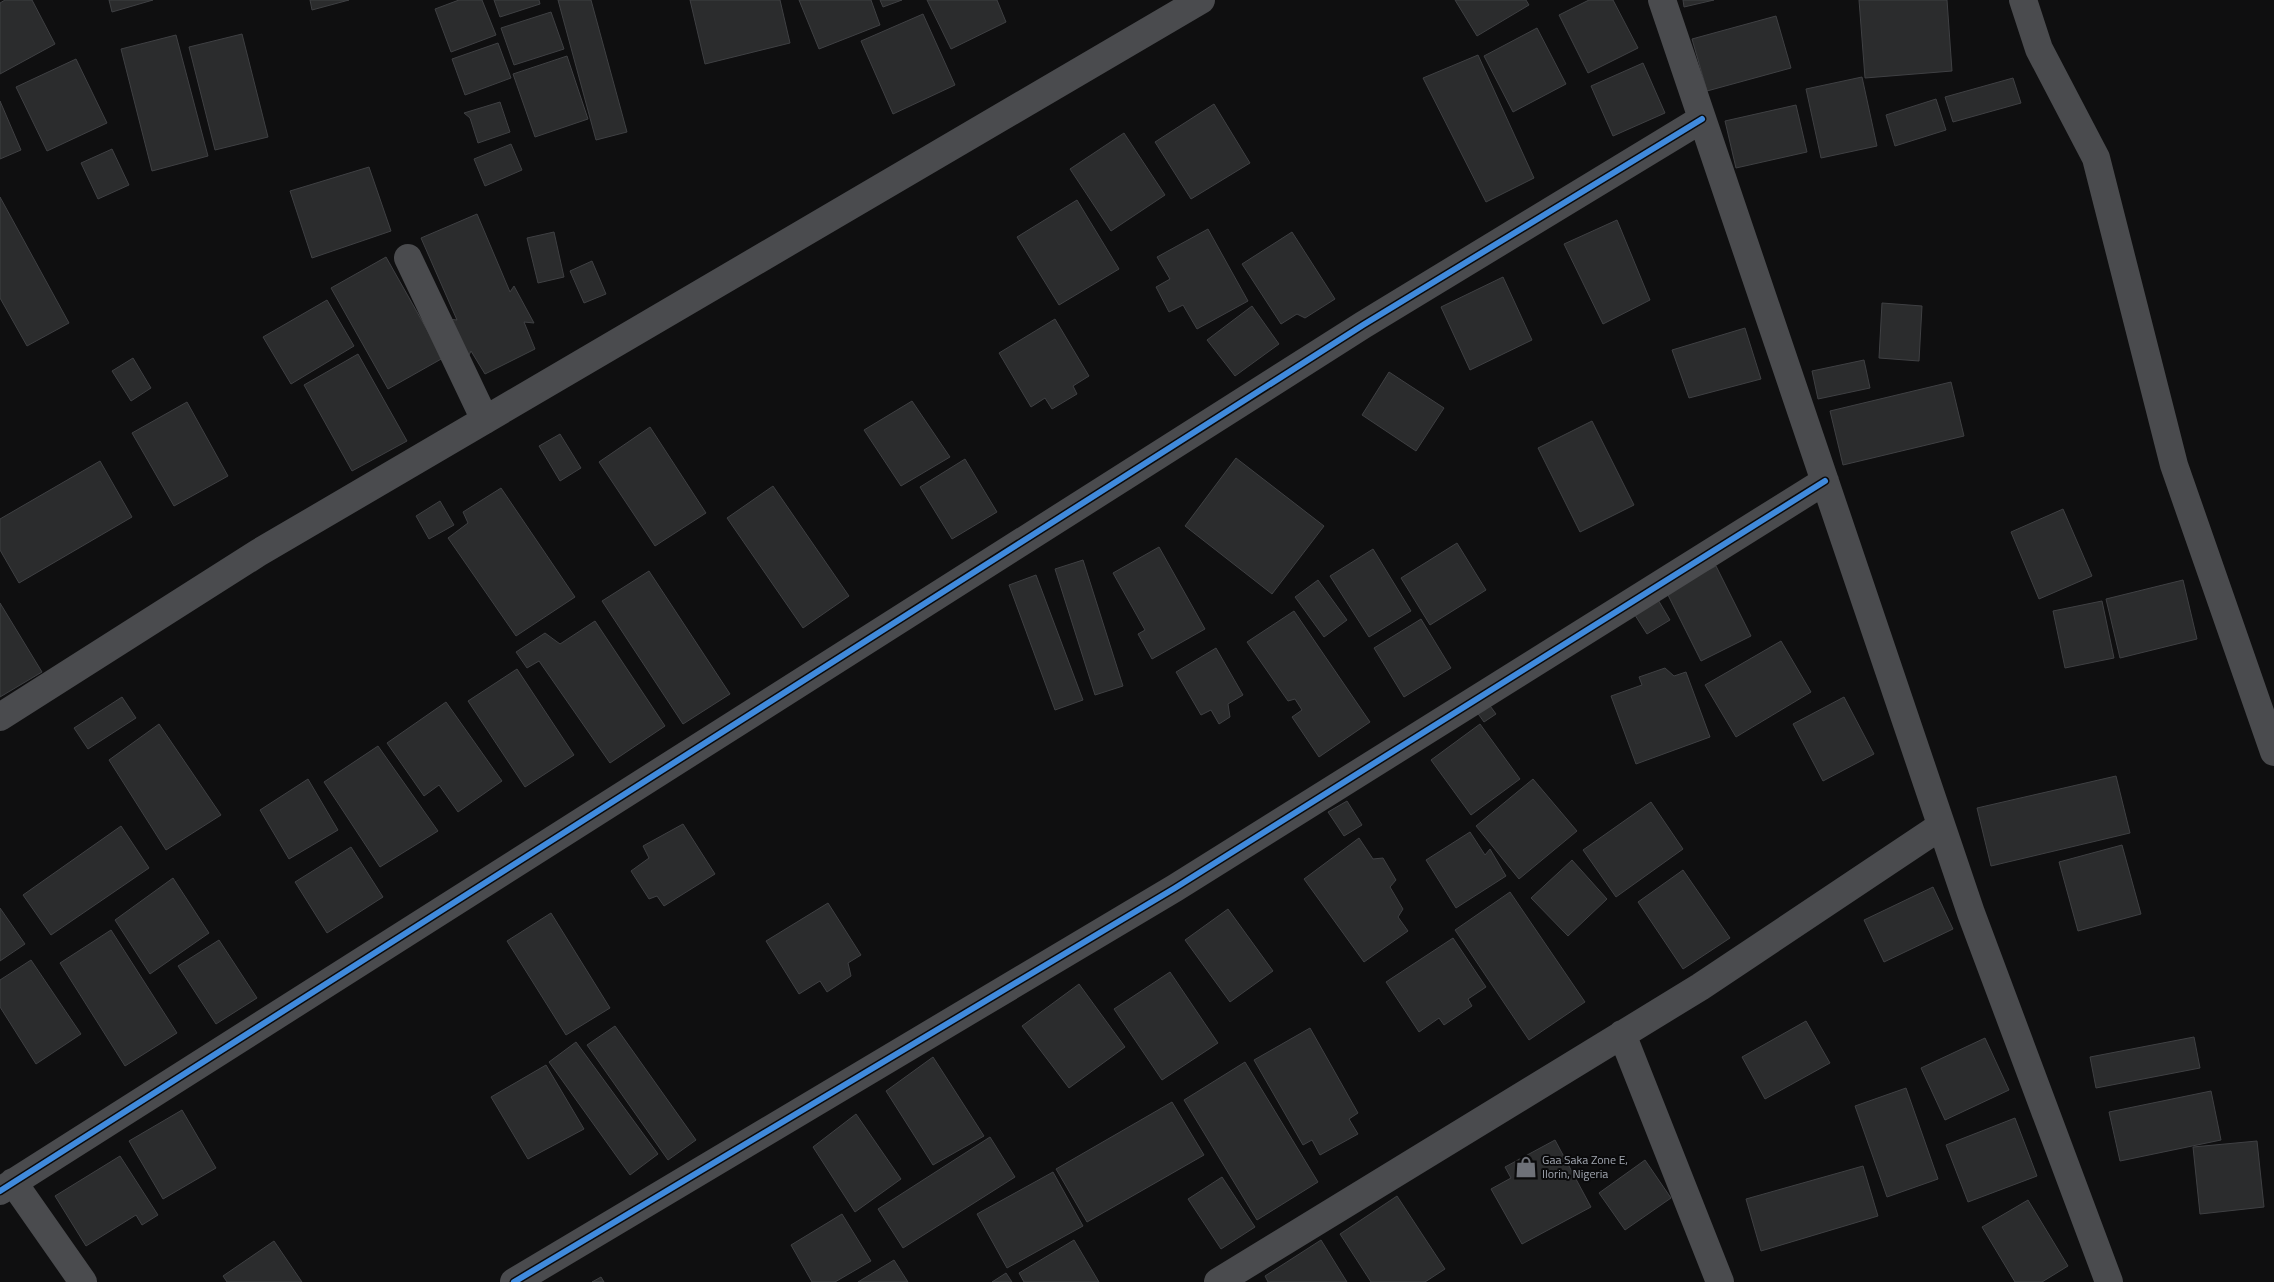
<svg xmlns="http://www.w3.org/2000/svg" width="2274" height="1282" font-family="'Titillium Web',sans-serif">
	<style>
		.building { fill: #2b2c2d; stroke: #3f4043 }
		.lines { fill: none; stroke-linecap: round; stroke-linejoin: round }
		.street { stroke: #4a4b4e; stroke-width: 28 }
		.cycleway-casing { stroke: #0a0a0b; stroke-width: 9 }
		.cycleway { stroke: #408adc; stroke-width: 6 }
		.labels { text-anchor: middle; stroke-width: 4; stroke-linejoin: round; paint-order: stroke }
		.poi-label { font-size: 12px; fill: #a1a6b0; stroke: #0a0a0b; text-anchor: start }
	</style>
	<rect width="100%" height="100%" fill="#0f0f10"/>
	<!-- building -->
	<path class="building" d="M 5,0 L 32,0 L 55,44 L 0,74 L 0,3 Z
		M 109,0 L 153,0 L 112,12 Z
		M 310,0 L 349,0 L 312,10 Z
		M 459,0 L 482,0 L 496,35 L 451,52 L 435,9 Z
		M 494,0 L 539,0 L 540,4 L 500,17 Z
		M 558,0 L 591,0 L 627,132 L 596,140 Z
		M 690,0 L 780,0 L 790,43 L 705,64 Z
		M 799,0 L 871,0 L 880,25 L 819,49 Z
		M 880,0 L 902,0 L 883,7 Z
		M 927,0 L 997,0 L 1006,22 L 951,49 Z
		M 1455,0 L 1526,0 L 1529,5 L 1477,36 Z
		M 1589,0 L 1613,0 L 1638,48 L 1588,73 L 1559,15 Z
		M 1683,0 L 1714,0 L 1684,7 Z
		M 1859,0 L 1947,0 L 1952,71 L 1865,78 Z
		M 551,12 L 564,49 L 514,65 L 501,28 Z
		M 923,14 L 955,85 L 893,114 L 861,41 Z
		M 1776,16 L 1791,68 L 1707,91 L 1692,39 Z
		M 1537,28 L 1566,84 L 1513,112 L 1484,56 Z
		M 242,34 L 268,137 L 215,150 L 189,47 Z
		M 176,35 L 208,156 L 152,171 L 121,49 Z
		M 498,43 L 511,78 L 465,95 L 452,59 Z
		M 1478,55 L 1534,178 L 1486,202 L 1423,78 Z
		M 567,56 L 588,119 L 535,137 L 513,74 Z
		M 76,59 L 107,123 L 47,151 L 16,87 Z
		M 1643,63 L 1665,113 L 1613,136 L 1591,86 Z
		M 1862,77 L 1877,146 L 1821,158 L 1806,89 Z
		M 2013,78 L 2021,103 L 1953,122 L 1945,97 Z
		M 1936,99 L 1946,130 L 1895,146 L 1886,115 Z
		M 0,101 L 21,150 L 0,159 Z
		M 500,102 L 510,132 L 478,143 L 470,118 L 464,113 Z
		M 1214,104 L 1250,163 L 1191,199 L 1155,142 Z
		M 1796,105 L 1807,152 L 1736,168 L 1725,121 Z
		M 1124,133 L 1165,195 L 1111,231 L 1070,169 Z
		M 511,144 L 522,170 L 485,186 L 474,159 Z
		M 112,149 L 129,185 L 98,199 L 81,163 Z
		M 369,167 L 391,231 L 312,258 L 290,191 Z
		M 0,197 L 69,323 L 27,346 L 0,298 Z
		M 1077,200 L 1119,269 L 1059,305 L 1017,237 Z
		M 477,214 L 510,292 L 514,286 L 534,323 L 524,322 L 535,349 L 485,374 L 471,351 L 467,359 L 448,319 L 457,320 L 421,238 Z
		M 1617,220 L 1650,300 L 1603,324 L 1564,244 Z
		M 1208,229 L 1248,301 L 1197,329 L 1183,305 L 1169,312 L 1156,287 L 1170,279 L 1157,257 Z
		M 554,232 L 564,277 L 538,283 L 527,238 Z
		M 1292,232 L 1335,299 L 1305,318 L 1297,314 L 1281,324 L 1242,264 Z
		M 386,257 L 443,358 L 388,389 L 331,288 Z
		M 592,261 L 606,294 L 584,303 L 570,271 Z
		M 1503,277 L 1532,340 L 1470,370 L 1441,307 Z
		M 327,300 L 354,346 L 291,384 L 263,337 Z
		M 1882,303 L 1922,306 L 1919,361 L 1879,358 Z
		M 1252,306 L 1279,344 L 1235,376 L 1207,340 Z
		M 1055,319 L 1089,376 L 1073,386 L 1077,394 L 1052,409 L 1045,398 L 1031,407 L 999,353 Z
		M 1745,328 L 1761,379 L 1689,398 L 1672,350 Z
		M 358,354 L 407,441 L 352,471 L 304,385 Z
		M 133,358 L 151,388 L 131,401 L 112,371 Z
		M 1864,360 L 1870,388 L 1818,399 L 1812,371 Z
		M 1389,372 L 1444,408 L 1416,451 L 1362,415 Z
		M 1951,382 L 1964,436 L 1843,465 L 1830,411 Z
		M 912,401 L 950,457 L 901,486 L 864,430 Z
		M 187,402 L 228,476 L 174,506 L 132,433 Z
		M 1592,421 L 1634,505 L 1580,532 L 1538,448 Z
		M 650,427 L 706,513 L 655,546 L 599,462 Z
		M 560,434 L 581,468 L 560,481 L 539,446 Z
		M 1236,458 L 1324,526 L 1272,594 L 1185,526 Z
		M 965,459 L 997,512 L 952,539 L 920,487 Z
		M 100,461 L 132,517 L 19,583 L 0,550 L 0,519 Z
		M 773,486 L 849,596 L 803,628 L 727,518 Z
		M 501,488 L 575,597 L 516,636 L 448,538 L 468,523 L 463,512 Z
		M 440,501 L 454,525 L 429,539 L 416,516 Z
		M 2063,509 L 2092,576 L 2039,599 L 2011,532 Z
		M 1457,543 L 1486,590 L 1430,625 L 1401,578 Z
		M 1159,547 L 1205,629 L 1152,659 L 1138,634 L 1145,630 L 1113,573 Z
		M 1373,549 L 1411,611 L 1369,637 L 1330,576 Z
		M 1083,560 L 1123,686 L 1095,695 L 1055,569 Z
		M 1716,566 L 1751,636 L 1701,661 L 1666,591 Z
		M 649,571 L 730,694 L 683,724 L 602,601 Z
		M 1036,575 L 1083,700 L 1055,710 L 1009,585 Z
		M 1318,580 L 1347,620 L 1324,637 L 1295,597 Z
		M 2183,580 L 2197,639 L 2120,658 L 2106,599 Z
		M 1657,598 L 1670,620 L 1647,634 L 1633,612 Z
		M 2102,601 L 2114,658 L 2065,668 L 2053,611 Z
		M 0,603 L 42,672 L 0,697 Z
		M 1294,611 L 1370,722 L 1319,757 L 1292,717 L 1302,710 L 1295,699 L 1288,701 L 1247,642 Z
		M 1421,619 L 1451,668 L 1404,697 L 1374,648 Z
		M 595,621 L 665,726 L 610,763 L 539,661 L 527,668 L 516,652 L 545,633 L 560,644 Z
		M 1781,641 L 1811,692 L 1736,737 L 1705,685 Z
		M 1216,648 L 1243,695 L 1228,704 L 1230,717 L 1219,724 L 1211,710 L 1201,715 L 1176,672 Z
		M 1665,668 L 1674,676 L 1686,672 L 1710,737 L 1636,764 L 1611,696 L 1642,685 L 1639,677 Z
		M 517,669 L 574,755 L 525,787 L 468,701 Z
		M 122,697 L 136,718 L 88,749 L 74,728 Z
		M 1844,697 L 1874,754 L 1823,781 L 1793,724 Z
		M 1485,699 L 1496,714 L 1484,722 L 1474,708 Z
		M 446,702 L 502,781 L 458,812 L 439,785 L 424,796 L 387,743 Z
		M 159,724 L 221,815 L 166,850 L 109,760 Z
		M 1480,724 L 1520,779 L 1471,815 L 1431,760 Z
		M 378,746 L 438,831 L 380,867 L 324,782 Z
		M 2116,776 L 2130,833 L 1991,866 L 1977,808 Z
		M 308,779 L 338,830 L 289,859 L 260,810 Z
		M 1533,779 L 1577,831 L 1519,879 L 1476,826 Z
		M 1347,801 L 1362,825 L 1344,836 L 1328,812 Z
		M 1651,802 L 1683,849 L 1616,897 L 1583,850 Z
		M 683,824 L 715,874 L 664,906 L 657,896 L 649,899 L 631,871 L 649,858 L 643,846 Z
		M 121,826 L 149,868 L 51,935 L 23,895 Z
		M 1470,832 L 1485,855 L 1490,849 L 1506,876 L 1456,908 L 1426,860 Z
		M 1359,838 L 1373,859 L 1383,858 L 1396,880 L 1390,887 L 1403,909 L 1398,917 L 1408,931 L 1364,962 L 1304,879 Z
		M 2122,845 L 2141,914 L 2078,931 L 2059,862 Z
		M 351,847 L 383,897 L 327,933 L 295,882 Z
		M 1572,860 L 1607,899 L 1568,936 L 1531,898 Z
		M 1683,870 L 1730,938 L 1683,969 L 1638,902 Z
		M 173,878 L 209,933 L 150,974 L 115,920 Z
		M 1933,887 L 1953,929 L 1884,962 L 1864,920 Z
		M 1510,892 L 1585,1002 L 1529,1040 L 1455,930 Z
		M 828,903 L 861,955 L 848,963 L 851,976 L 827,992 L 820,981 L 799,994 L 766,941 Z
		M 0,908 L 25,944 L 0,961 Z
		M 1228,909 L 1273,971 L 1230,1002 L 1185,940 Z
		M 551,913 L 610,1008 L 566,1035 L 507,941 Z
		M 111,930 L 177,1033 L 125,1066 L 60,963 Z
		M 1453,938 L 1486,987 L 1468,999 L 1472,1006 L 1444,1025 L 1439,1018 L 1419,1032 L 1386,982 Z
		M 219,940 L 257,998 L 216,1024 L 178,966 Z
		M 31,960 L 81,1034 L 36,1064 L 0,1007 L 0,980 Z
		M 1170,972 L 1218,1043 L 1162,1080 L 1114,1009 Z
		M 1079,984 L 1125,1047 L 1069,1088 L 1022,1026 Z
		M 1806,1021 L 1830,1063 L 1765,1099 L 1742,1057 Z
		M 615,1026 L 696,1140 L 668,1160 L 587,1045 Z
		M 1310,1028 L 1358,1113 L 1349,1119 L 1358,1134 L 1320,1155 L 1312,1140 L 1303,1145 L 1254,1060 Z
		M 2194,1037 L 2200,1068 L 2096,1088 L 2090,1057 Z
		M 1985,1038 L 2009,1090 L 1945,1120 L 1921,1068 Z
		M 576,1042 L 658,1154 L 630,1175 L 549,1062 Z
		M 933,1057 L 984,1136 L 933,1165 L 886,1091 Z
		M 1245,1062 L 1318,1182 L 1257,1220 L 1184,1100 Z
		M 546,1065 L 584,1129 L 528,1159 L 491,1097 Z
		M 1906,1088 L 1938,1179 L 1887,1197 L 1855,1106 Z
		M 2211,1091 L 2221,1140 L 2120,1161 L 2109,1112 Z
		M 1172,1102 L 1204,1155 L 1087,1222 L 1056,1169 Z
		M 182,1110 L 216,1168 L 163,1199 L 129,1141 Z
		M 856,1114 L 901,1179 L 855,1212 L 813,1147 Z
		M 2015,1118 L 2037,1176 L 1968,1202 L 1946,1145 Z
		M 990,1137 L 1015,1177 L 903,1248 L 878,1209 Z
		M 1555,1140 L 1591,1207 L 1522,1244 L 1491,1189 L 1511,1178 L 1505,1167 Z
		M 2257,1141 L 2264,1207 L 2200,1214 L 2193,1147 Z
		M 120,1156 L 158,1215 L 142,1225 L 136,1215 L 86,1246 L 55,1196 Z
		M 1645,1160 L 1671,1198 L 1625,1230 L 1599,1193 Z
		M 1863,1166 L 1878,1216 L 1761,1251 L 1746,1199 Z
		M 1053,1172 L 1083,1226 L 1007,1268 L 977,1214 Z
		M 1222,1177 L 1255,1227 L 1221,1249 L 1188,1199 Z
		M 1397,1196 L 1445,1269 L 1425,1282 L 1371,1282 L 1340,1234 Z
		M 2028,1200 L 2068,1266 L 2042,1282 L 2015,1282 L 1982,1227 Z
		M 842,1214 L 871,1261 L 835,1282 L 812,1282 L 791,1245 Z
		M 1074,1240 L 1099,1282 L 1024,1282 L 1019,1273 Z
		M 1321,1240 L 1347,1282 L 1268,1282 L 1265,1276 Z
		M 274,1241 L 302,1282 L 227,1282 L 223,1276 Z
		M 894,1260 L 908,1282 L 858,1282 Z
		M 1006,1273 L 1012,1282 L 992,1282 Z
		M 601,1277 L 604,1282 L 592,1282 Z"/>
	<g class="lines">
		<!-- street -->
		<path class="street" d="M 1662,0 L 1971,913 L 2109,1282
			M 2023,0 L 2039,49 L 2096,158 L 2174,465 L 2274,752
			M 408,258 L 485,420
			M 0,717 L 258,553 L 1201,0
			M 1622,1034 L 1720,1282
			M 13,1182 L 83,1282
			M 0,1191 L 1363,325 L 1702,119
			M 514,1282 L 1175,888 L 1825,481
			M 1218,1282 L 1700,987 L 1941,826"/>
		<!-- cycleway casing -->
		<g class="cycleway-casing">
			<path id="cycleway" d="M 0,1191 L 1363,325 L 1702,119
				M 514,1282 L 1175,888 L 1825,481"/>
		</g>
		<!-- cycleway -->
		<use href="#cycleway" class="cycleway"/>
	</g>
	<!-- icons -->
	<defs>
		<g id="shop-bare" transform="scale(1.725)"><path d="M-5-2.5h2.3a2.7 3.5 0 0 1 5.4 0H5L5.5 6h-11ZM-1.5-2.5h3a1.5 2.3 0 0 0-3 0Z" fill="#6e7178" stroke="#0a0a0b" stroke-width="2.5" paint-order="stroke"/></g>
	</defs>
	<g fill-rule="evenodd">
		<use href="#shop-bare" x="1526" y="1167"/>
	</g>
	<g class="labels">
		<!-- poi labels -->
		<g class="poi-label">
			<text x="1542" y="1164">Gaa Saka Zone E,<tspan x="1542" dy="14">Ilorin, Nigeria</tspan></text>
		</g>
	</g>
</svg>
